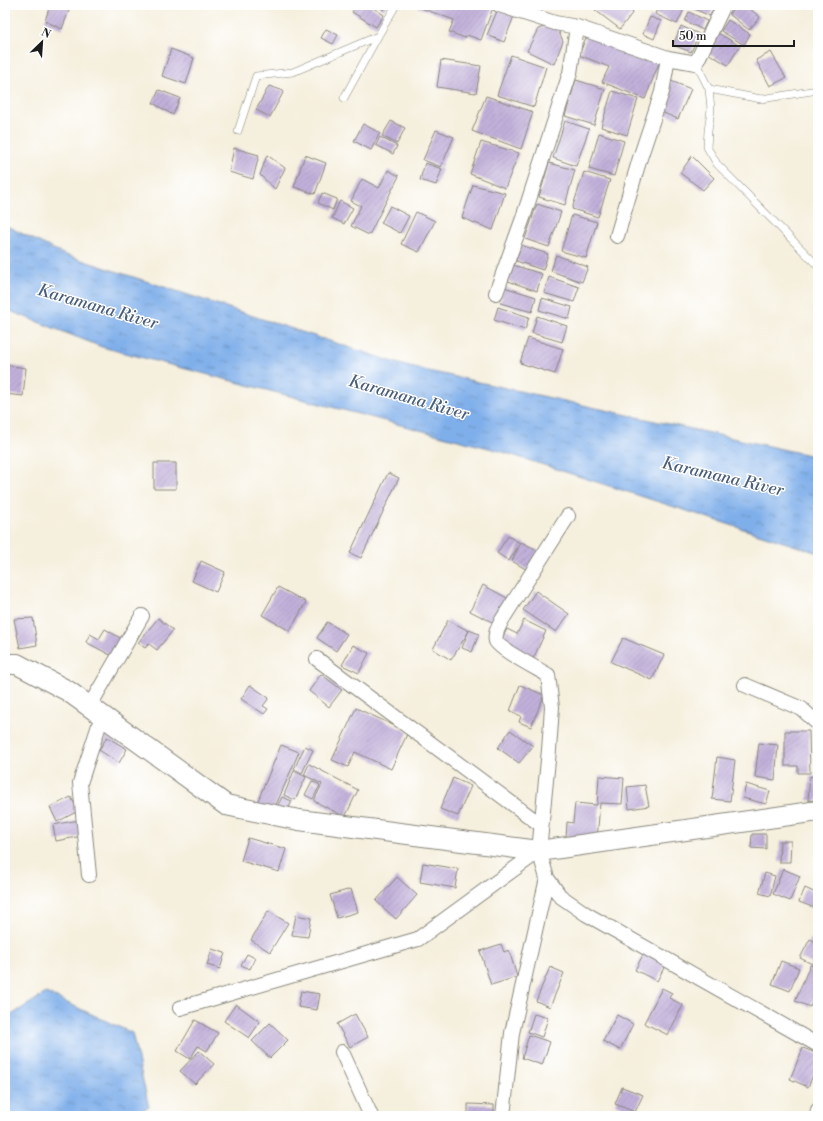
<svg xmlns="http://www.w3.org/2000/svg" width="823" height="1121" font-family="'Libre Bodoni',serif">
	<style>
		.water { fill: url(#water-ripples); stroke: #4e6683 }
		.building { fill: url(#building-hatch) }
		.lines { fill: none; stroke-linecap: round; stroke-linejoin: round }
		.service-casing { stroke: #88867c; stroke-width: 8 }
		.minor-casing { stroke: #88867c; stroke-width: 16 }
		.secondary-casing { stroke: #88867c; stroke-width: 22 }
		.service { stroke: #fff; stroke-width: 7 }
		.minor { stroke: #fff; stroke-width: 14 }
		.secondary { stroke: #fff; stroke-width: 20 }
		.labels { text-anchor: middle; stroke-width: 3; stroke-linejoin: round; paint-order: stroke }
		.water-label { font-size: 17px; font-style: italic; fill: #495e79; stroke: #fff }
	</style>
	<defs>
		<pattern id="water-ripples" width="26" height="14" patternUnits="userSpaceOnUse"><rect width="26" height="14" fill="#7fafea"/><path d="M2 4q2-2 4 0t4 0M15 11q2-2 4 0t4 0" fill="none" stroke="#678ebd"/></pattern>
		<pattern id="building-hatch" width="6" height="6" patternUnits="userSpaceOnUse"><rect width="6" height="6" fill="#c1b0da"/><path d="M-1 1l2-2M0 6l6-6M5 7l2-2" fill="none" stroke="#a597ba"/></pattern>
	</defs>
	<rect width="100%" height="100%" fill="#fff"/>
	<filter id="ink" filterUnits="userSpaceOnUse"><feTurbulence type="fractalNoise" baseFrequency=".025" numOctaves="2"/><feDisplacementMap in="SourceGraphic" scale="8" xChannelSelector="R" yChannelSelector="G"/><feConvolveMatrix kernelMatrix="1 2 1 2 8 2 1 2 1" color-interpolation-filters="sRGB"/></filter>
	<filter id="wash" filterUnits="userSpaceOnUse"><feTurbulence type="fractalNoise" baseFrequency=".012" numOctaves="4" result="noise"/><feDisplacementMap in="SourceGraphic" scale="16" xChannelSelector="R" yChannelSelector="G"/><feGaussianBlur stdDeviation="0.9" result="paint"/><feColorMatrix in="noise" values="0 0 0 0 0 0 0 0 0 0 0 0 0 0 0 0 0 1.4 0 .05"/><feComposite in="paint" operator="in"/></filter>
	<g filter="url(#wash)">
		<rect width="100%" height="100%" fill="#f5efdd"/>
		<!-- water -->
		<path class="water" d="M 5,225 L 63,254 L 406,366 L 818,457 L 818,553 L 500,451 L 102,347 L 5,309 Z
			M 46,993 L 132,1033 L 149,1107 L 134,1116 L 5,1116 L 5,1019 Z"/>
		<g id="blocks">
			<!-- building -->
			<path class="building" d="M 50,5 L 71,5 L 62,29 L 45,21 Z
				M 357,5 L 369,5 L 384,15 L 376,27 L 352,12 Z
				M 378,5 L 387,5 L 383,10 Z
				M 419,5 L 494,5 L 481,40 L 467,35 L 465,38 L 449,32 L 454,20 L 418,7 Z
				M 579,5 L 587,5 L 586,8 Z
				M 599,5 L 623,5 L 633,12 L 620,29 L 595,10 Z
				M 659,5 L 680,5 L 685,7 L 677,24 L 655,14 Z
				M 690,5 L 715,5 L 710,16 L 690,7 Z
				M 737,5 L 745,5 L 760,17 L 749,30 L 729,14 Z
				M 498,9 L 514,16 L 504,42 L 487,35 Z
				M 689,12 L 707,21 L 703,30 L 685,21 Z
				M 650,17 L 661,21 L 654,39 L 643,34 Z
				M 728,20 L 750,34 L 744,45 L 721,31 Z
				M 555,23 L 563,41 L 554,64 L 527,51 L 538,29 Z
				M 681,26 L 699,34 L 691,52 L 673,45 Z
				M 326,29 L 338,35 L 333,44 L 321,38 Z
				M 718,33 L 740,46 L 728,65 L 706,52 Z
				M 587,35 L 659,63 L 645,99 L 602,82 L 609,67 L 579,55 Z
				M 171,49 L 194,58 L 186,84 L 162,76 Z
				M 771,52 L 786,78 L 770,86 L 756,60 Z
				M 511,55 L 546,67 L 534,107 L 497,95 Z
				M 441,60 L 481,66 L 476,93 L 437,87 Z
				M 576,80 L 605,89 L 594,125 L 565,116 Z
				M 671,81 L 691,89 L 678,119 L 659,111 Z
				M 269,86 L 284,91 L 270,117 L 256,110 Z
				M 159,90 L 180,98 L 173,115 L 153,103 Z
				M 612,91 L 638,99 L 627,135 L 601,127 Z
				M 486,96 L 533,112 L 521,149 L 472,131 Z
				M 391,121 L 405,128 L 397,144 L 382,136 Z
				M 565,121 L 589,129 L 576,166 L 553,158 Z
				M 363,124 L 380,133 L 371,150 L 354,141 Z
				M 436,130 L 454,137 L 441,167 L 423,160 Z
				M 599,133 L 624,141 L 614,176 L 589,169 Z
				M 380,137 L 397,146 L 393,154 L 376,145 Z
				M 481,142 L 519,153 L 505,188 L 470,174 Z
				M 234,148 L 259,155 L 253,179 L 229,172 Z
				M 267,155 L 285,168 L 275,189 L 260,175 Z
				M 305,155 L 326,163 L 315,194 L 294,187 Z
				M 692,156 L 714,178 L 703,190 L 680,173 Z
				M 425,163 L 442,169 L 436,185 L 420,180 Z
				M 549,163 L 575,170 L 565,205 L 539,197 Z
				M 388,170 L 399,176 L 369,235 L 351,226 L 361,206 L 351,201 L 362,179 L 379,188 Z
				M 584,172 L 610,180 L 598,217 L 572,209 Z
				M 473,185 L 505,193 L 493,230 L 462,218 Z
				M 322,193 L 337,199 L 333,210 L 318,203 Z
				M 340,201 L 353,208 L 344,224 L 332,218 Z
				M 537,204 L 561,212 L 549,247 L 525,239 Z
				M 390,206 L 409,216 L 400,233 L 381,223 Z
				M 416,212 L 435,221 L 419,252 L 401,244 Z
				M 572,215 L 597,222 L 586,258 L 561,251 Z
				M 521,245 L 548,254 L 543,270 L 516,261 Z
				M 556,255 L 588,267 L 582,282 L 551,271 Z
				M 513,265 L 542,274 L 537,291 L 508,281 Z
				M 549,277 L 579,287 L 574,302 L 544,293 Z
				M 504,287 L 536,297 L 532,312 L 500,303 Z
				M 542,298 L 572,307 L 569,319 L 539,310 Z
				M 498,307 L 529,317 L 525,330 L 494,320 Z
				M 537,316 L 567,326 L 562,342 L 532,333 Z
				M 528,338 L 563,349 L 555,374 L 520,363 Z
				M 5,365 L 26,368 L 23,396 L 5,394 Z
				M 154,463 L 176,463 L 176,489 L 154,489 Z
				M 388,473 L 399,478 L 361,558 L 350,553 Z
				M 508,536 L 520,543 L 509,561 L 497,553 Z
				M 521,542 L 539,551 L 529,571 L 512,561 Z
				M 201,561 L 225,572 L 216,592 L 192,581 Z
				M 483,585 L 509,599 L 496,624 L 470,611 Z
				M 278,587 L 306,602 L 290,631 L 262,615 Z
				M 536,591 L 569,614 L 556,632 L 523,610 Z
				M 33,618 L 37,645 L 20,648 L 14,619 Z
				M 158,618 L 173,630 L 157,650 L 149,644 L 145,648 L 138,643 Z
				M 448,620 L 469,631 L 451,660 L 433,649 Z
				M 524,620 L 546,631 L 533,659 L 500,643 L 507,629 L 517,634 Z
				M 327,622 L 347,634 L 336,651 L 317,638 Z
				M 105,629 L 122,639 L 112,656 L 86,642 L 90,634 L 99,639 Z
				M 469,630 L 479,634 L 472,652 L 462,648 Z
				M 623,638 L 664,655 L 652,680 L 611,662 Z
				M 353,645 L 369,653 L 359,673 L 342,665 Z
				M 321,674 L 342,690 L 329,707 L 309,691 Z
				M 250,685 L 269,698 L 263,706 L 268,709 L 264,714 L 241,699 Z
				M 520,685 L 544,695 L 531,727 L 519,722 L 521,716 L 510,711 Z
				M 356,708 L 408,732 L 391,769 L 355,752 L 348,767 L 332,760 Z
				M 510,730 L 533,746 L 519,763 L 498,748 Z
				M 785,731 L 809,731 L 810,773 L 798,773 L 798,766 L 785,766 Z
				M 107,737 L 127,749 L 119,763 L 99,750 Z
				M 759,743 L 778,745 L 775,780 L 755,777 Z
				M 281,745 L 299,752 L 273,812 L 256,805 Z
				M 305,746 L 313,750 L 302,773 L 294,769 Z
				M 717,757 L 735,760 L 730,801 L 712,799 Z
				M 309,764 L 358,790 L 345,817 L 314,801 L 322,784 L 304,775 Z
				M 294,771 L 306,777 L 295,800 L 284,795 Z
				M 599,776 L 624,778 L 622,804 L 600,803 L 597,840 L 566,838 L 567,822 L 573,823 L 575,803 L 597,805 Z
				M 810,776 L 818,777 L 818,801 L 808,800 Z
				M 453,778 L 471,786 L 458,816 L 440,809 Z
				M 312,781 L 320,785 L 313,799 L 305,795 Z
				M 746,784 L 770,791 L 766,804 L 743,798 Z
				M 645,785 L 649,806 L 629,809 L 627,787 Z
				M 71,797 L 78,811 L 57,822 L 50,807 Z
				M 282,797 L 292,801 L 285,816 L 275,811 Z
				M 79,820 L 82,836 L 56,841 L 53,825 Z
				M 752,834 L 766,834 L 766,849 L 751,848 Z
				M 248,838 L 286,849 L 279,872 L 241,861 Z
				M 780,841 L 791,841 L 790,862 L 779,862 Z
				M 423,863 L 458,869 L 455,888 L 420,882 Z
				M 783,869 L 800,876 L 790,901 L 773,894 Z
				M 765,873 L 775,876 L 770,896 L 759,893 Z
				M 397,877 L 417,895 L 396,919 L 376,901 Z
				M 805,888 L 818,894 L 818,909 L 799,902 Z
				M 351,889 L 358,912 L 337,918 L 330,895 Z
				M 268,911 L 288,923 L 270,952 L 251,940 Z
				M 296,915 L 311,918 L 308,937 L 292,935 Z
				M 810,939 L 818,943 L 818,967 L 800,958 Z
				M 501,944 L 504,952 L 509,950 L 517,977 L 491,985 L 480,951 Z
				M 212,949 L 225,953 L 220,969 L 207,965 Z
				M 644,953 L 666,964 L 657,981 L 635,970 Z
				M 247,954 L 255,958 L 250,969 L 241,965 Z
				M 781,961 L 799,968 L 790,991 L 772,984 Z
				M 810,965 L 818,968 L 818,989 L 810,1007 L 795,1001 Z
				M 550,967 L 564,973 L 550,1007 L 536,1001 Z
				M 662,988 L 672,993 L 669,998 L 683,1005 L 668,1035 L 644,1023 Z
				M 301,991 L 320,994 L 317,1010 L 298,1007 Z
				M 236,1004 L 260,1022 L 249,1038 L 224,1021 Z
				M 355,1014 L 368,1037 L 350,1047 L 337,1024 Z
				M 534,1014 L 548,1018 L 542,1037 L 528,1032 Z
				M 617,1015 L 633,1024 L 620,1050 L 603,1041 Z
				M 195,1020 L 218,1033 L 207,1051 L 198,1046 L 190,1059 L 177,1051 Z
				M 270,1023 L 288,1040 L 270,1058 L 252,1041 Z
				M 529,1035 L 550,1042 L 542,1065 L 522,1058 Z
				M 803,1048 L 818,1054 L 818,1063 L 808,1087 L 790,1079 Z
				M 199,1051 L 214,1064 L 195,1084 L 180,1071 Z
				M 622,1087 L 643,1095 L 635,1112 L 615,1104 Z
				M 468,1104 L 494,1105 L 494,1116 L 468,1116 Z"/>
		</g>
	</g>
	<g filter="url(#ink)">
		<use href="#blocks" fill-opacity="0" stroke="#88867c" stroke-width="1"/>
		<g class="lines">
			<!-- service casing -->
			<g class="service-casing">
				<path id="service" d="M 696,63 L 709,89 L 711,109 L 708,131 L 707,147 L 717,164 L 818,266
					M 709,89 L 761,99 L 818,90
					M 344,98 L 378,36 L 396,5
					M 238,131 L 256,76 L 293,72 L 378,36"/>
			</g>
			<!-- minor casing -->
			<g class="minor-casing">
				<path id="minor" d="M 577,27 L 668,58 L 696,63 L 724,5
					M 617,236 L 640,158 L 662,92 L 668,58
					M 496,293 L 523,218 L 570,73 L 577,27 L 555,23 L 499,5
					M 568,516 L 502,620 C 499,626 494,634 496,641 C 499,649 538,669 548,675 L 552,707 L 549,750 L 539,851 L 547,878 L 560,896 L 586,914 L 818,1045
					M 317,659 L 541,825
					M 745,685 L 802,709 L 818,724
					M 89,707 L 142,616
					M 89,875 L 80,783 L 102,716
					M 180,1008 L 418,939 L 539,851
					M 342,1052 L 371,1116
					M 503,1116 L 512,1033 L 547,878
					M 817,1116 L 818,1110"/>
			</g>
			<!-- secondary casing -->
			<g class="secondary-casing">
				<path id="secondary" d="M 5,664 L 17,664 L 68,691 L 226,805 L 299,820 L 539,851 L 818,811"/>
			</g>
			<!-- service -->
			<use href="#service" class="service"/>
			<!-- minor -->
			<use href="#minor" class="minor"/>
			<!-- secondary -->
			<use href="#secondary" class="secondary"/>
		</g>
	</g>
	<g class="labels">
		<!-- water labels -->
		<g class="water-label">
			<text transform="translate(98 306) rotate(16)" y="6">Karamana River</text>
			<text transform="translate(409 397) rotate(16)" y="6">Karamana River</text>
			<text transform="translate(723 476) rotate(13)" y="6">Karamana River</text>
		</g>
	</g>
	<!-- margin -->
	<rect width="823" height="1121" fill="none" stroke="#fff" stroke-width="20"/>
	<!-- north arrow -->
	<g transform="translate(42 42) rotate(25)" stroke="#ffffff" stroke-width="3" paint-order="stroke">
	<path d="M0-3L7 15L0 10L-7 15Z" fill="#1c1c1c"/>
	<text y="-6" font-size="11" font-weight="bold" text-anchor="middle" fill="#1c1c1c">N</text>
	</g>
	<!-- scale -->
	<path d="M673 40v6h121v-6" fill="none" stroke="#1c1c1c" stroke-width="2"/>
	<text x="679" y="40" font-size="12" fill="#1c1c1c" stroke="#ffffff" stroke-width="3" paint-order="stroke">50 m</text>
</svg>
